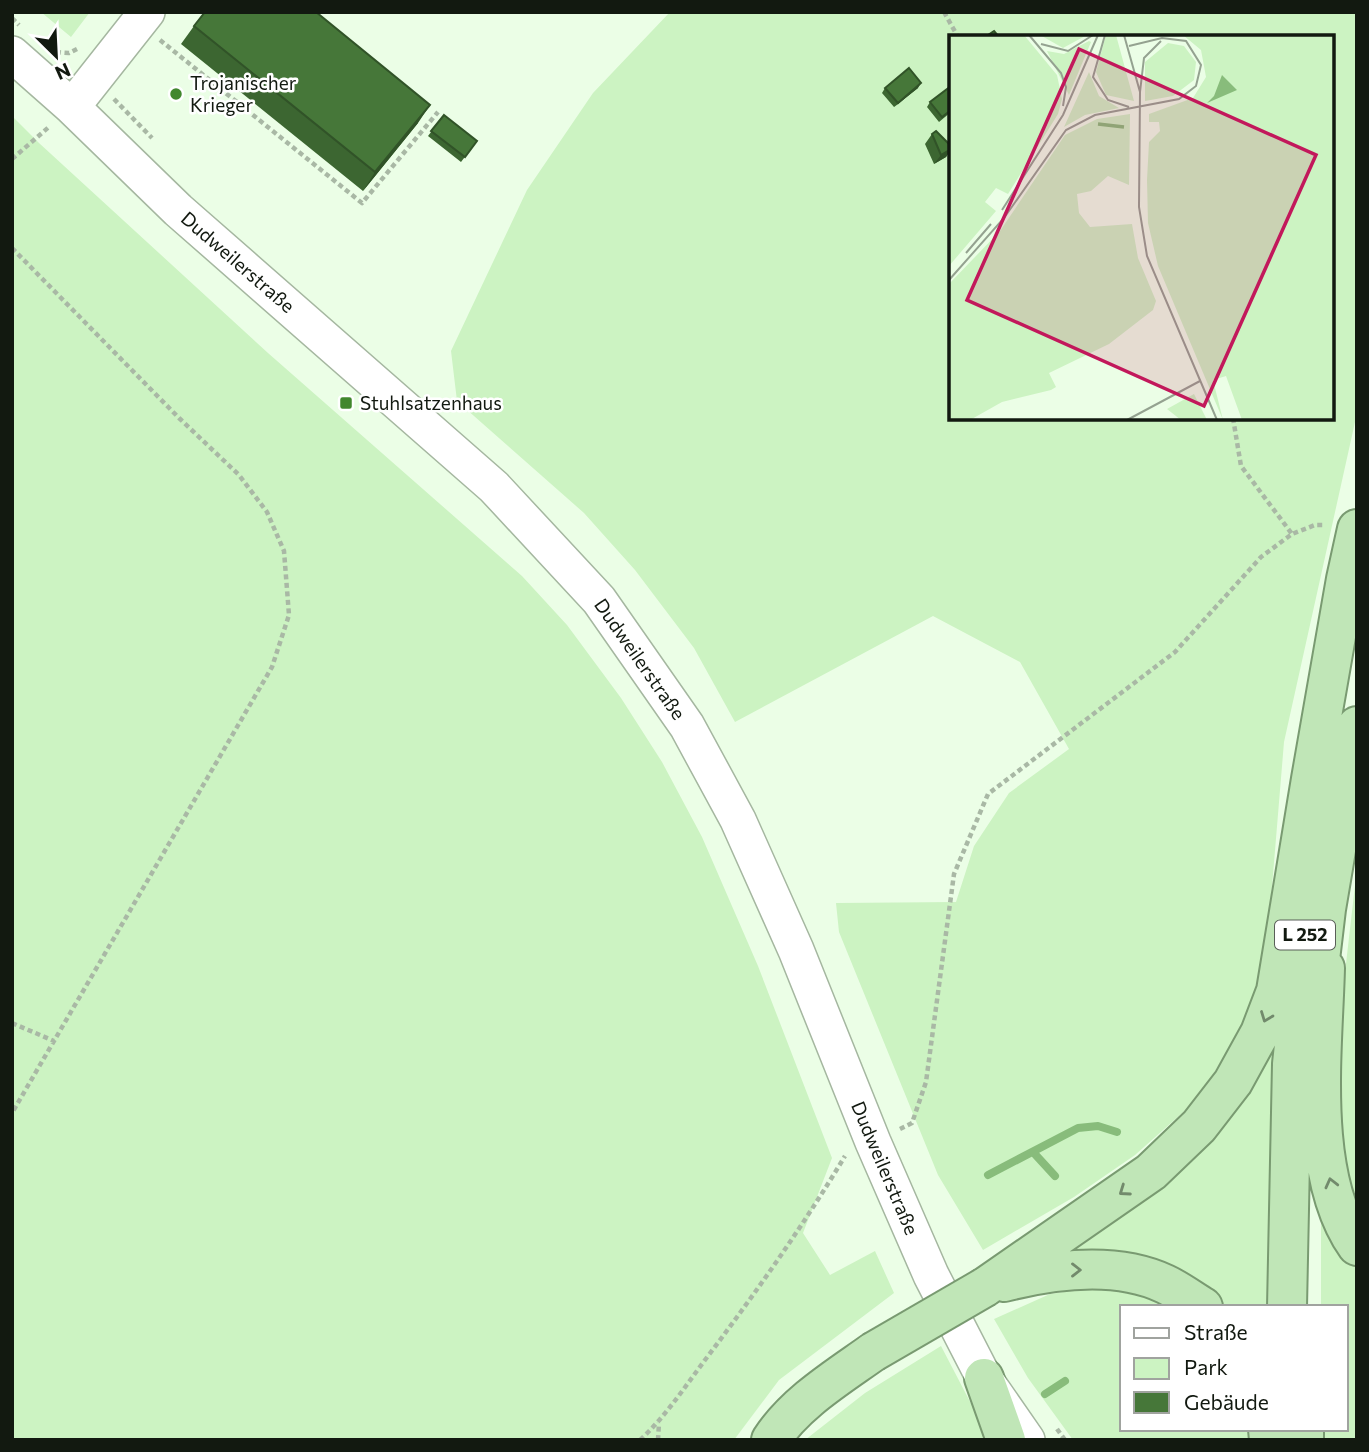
<svg xmlns="http://www.w3.org/2000/svg" width="1369" height="1452" font-family="Commissioner,sans-serif">
	<style>
		.green { fill: #ccf3c2; fill-rule: evenodd }
		.lines { fill: none; stroke-linecap: round; stroke-linejoin: round }
		.stream { stroke: #88bc7b; stroke-width: 8 }
		.tertiary-casing { stroke: #a5b7a0; stroke-width: 38 }
		.trunk-casing { stroke: #799a71; stroke-width: 42 }
		.path { stroke: #a9b8a5; stroke-width: 4.5; stroke-dasharray: 5 3.5; stroke-linecap: butt }
		.tertiary { stroke: #fff; stroke-width: 35 }
		.trunk { stroke: #c0e6b7; stroke-width: 38 }
		.trunk-bridge-casing { stroke: #799a71; stroke-width: 42; stroke-linecap: butt }
		.trunk-bridge { stroke: #c0e6b7; stroke-width: 38 }
		.wall { fill: #3c6631 }
		.shaded-wall { fill: #315328 }
		.building { fill: #467739; stroke: #315328; stroke-width: 2 }
		.oneway { stroke: #728a6c }
		.poi-dot { fill: #41872d; stroke: #fff; stroke-width: 2.5 }
		.labels { text-anchor: middle; stroke-width: 5; stroke-linejoin: round; paint-order: stroke }
		.shield { fill: #fff; stroke: #595e58; stroke-width: 2 }
		.shield-label { font-size: 18px; font-weight: bold; fill: #121910 }
		.poi-label { font-size: 19px; fill: #121910; stroke: #fff; text-anchor: start }
		.street-label { font-size: 19px; fill: #121910; stroke: #fff }
		.inset-river { fill: none; stroke: #88bc7b; stroke-width: 3.5 }
		.inset-road { fill: none; stroke: #94a290; stroke-width: 2 }
		.view { fill: #c2185b; fill-opacity: 0.15; stroke: #c2185b; stroke-width: 3.5 }
		.inset-edge { fill: none; stroke: #121910; stroke-width: 3.5 }
	</style>
	<rect width="100%" height="100%" fill="#ebfee6"/>
	<!-- green -->
	<path class="green" d="M 41,12 L 90,12 L 71,37 Z
		M 670,12 L 1357,12 L 1357,413 L 1284,742 L 1266,959 L 1253,1009 L 1198,1099 L 1135,1155 L 1074,1197 L 983,1250 L 938,1175 L 839,932 L 836,903 L 956,902 L 974,846 L 1009,793 L 1069,749 L 1020,662 L 933,616 L 735,722 L 694,648 L 635,570 L 584,513 L 457,401 L 451,351 L 527,190 L 593,93 ZM 951,37 L 1332,37 L 1332,418 L 951,418 Z
		M 12,116 L 39,143 L 268,353 L 522,576 L 567,625 L 621,698 L 662,762 L 702,837 L 758,966 L 832,1158 L 803,1233 L 830,1275 L 875,1251 L 894,1293 L 779,1380 L 734,1440 L 12,1440 Z
		M 1357,868 L 1357,1197 L 1345,1175 L 1331,1094 Z
		M 1274,1043 L 1280,1044 L 1275,1307 L 1220,1307 L 1055,1258 Z
		M 1321,1209 L 1345,1253 L 1357,1269 L 1357,1440 L 1324,1440 L 1324,1429 L 1346,1429 L 1346,1307 L 1321,1307 Z
		M 1105,1286 L 1144,1291 L 1174,1307 L 1122,1307 L 1122,1429 L 1255,1429 L 1257,1440 L 1073,1440 L 1028,1378 L 994,1319 L 1050,1294 Z
		M 941,1346 L 990,1440 L 805,1440 L 865,1393 Z"/>
	<g class="lines">
		<!-- stream -->
		<path class="stream" d="M 1033,1152 L 1055,1176
			M 988,1175 L 1078,1128 L 1098,1126 L 1117,1132
			M 1045,1394 L 1065,1381"/>
		<!-- tertiary casing -->
		<g class="tertiary-casing">
			<path id="tertiary" d="M 12,54 L 72,107 L 178,210 L 494,487 L 599,600 L 687,726 L 738,820 L 796,950 L 873,1142 L 931,1275 L 984,1378 L 1027,1440
				M 72,107 L 147,12"/>
		</g>
		<!-- trunk casing -->
		<g class="trunk-casing">
			<path id="trunk" d="M 1325,968 C 1323,1050 1307,1176 1357,1246
				M 1316,993 L 1326,909 L 1357,726
				M 1004,1282 C 1055,1269 1116,1261 1165,1284 C 1178,1290 1190,1299 1203,1307
				M 985,1287 L 1151,1172 L 1199,1126 L 1233,1082 L 1260,1033 L 1276,991 L 1311,779 L 1346,579 L 1357,529
				M 1287,1307 L 1292,1064 L 1303,960
				M 984,1378 L 1006,1440
				M 1268,1429 L 1269,1440
				M 1304,1429 L 1304,1440
				M 771,1440 C 795,1403 838,1377 873,1352"/>
		</g>
		<!-- path -->
		<path class="path" d="M 944,12 L 958,37
			M 12,18 L 19,25
			M 160,40 L 362,203 L 438,112
			M 56,52 L 69,53 L 77,49
			M 114,99 L 152,138
			M 12,159 L 50,126
			M 12,248 L 179,418 L 239,475 L 267,512 L 284,551 L 289,615 L 272,667 L 12,1113
			M 1233,418 L 1241,466 L 1292,534
			M 12,1023 L 54,1041
			M 900,1129 L 912,1123 L 926,1082 L 954,874 L 988,794 L 1175,652 L 1261,557 L 1292,534 L 1315,525 L 1325,525
			M 1057,1429 L 1065,1440
			M 640,1440 C 667,1415 686,1385 708,1356 C 757,1291 803,1226 845,1156
			M 658,1440 L 659,1423"/>
		<!-- tertiary -->
		<use href="#tertiary" class="tertiary"/>
		<!-- trunk -->
		<use href="#trunk" class="trunk"/>
		<!-- trunk-bridge casing -->
		<g class="trunk-bridge-casing">
			<path id="trunk-bridge" d="M 873,1352 L 985,1287"/>
		</g>
		<!-- trunk-bridge -->
		<use href="#trunk-bridge" class="trunk-bridge"/>
	</g>
	<!-- wall -->
	<path class="wall" d="M 194,26 L 418,123 L 363,191 L 181,44 Z
		M 951,86 L 951,112 L 939,122 L 927,107 L 930,102 Z
		M 885,88 L 918,88 L 894,107 L 882,93 Z
		M 444,115 L 477,141 L 461,162 L 428,136 Z
		M 932,134 L 951,146 L 951,150 L 946,157 L 934,164 L 925,144 Z"/>
	<!-- shaded-wall -->
	<path class="shaded-wall" d="M 921,83 L 918,88 L 894,107 L 898,103 Z
		M 430,105 L 418,123 L 363,191 L 375,172 Z
		M 951,149 L 946,157 L 934,164 L 941,155 Z"/>
	<!-- building -->
	<path class="building" d="M 205,12 L 316,12 L 430,105 L 375,172 L 194,26 Z
		M 994,31 L 999,37 L 989,37 L 988,35 Z
		M 909,68 L 921,83 L 898,103 L 885,88 Z
		M 951,86 L 951,110 L 942,117 L 930,102 Z
		M 444,115 L 477,141 L 465,157 L 431,131 Z
		M 936,131 L 951,146 L 951,149 L 941,155 L 932,134 Z"/>
	<!-- one-way arrows -->
	<defs><path id="oneway-chevron" d="M-2-3.5L2.5 0L-2 3.5" fill="none" stroke-width="1.6" stroke-linecap="round" stroke-linejoin="round" transform="scale(1.75)"/></defs>
	<g class="oneway">
		<use href="#oneway-chevron" transform="translate(1266 1017) rotate(111)"/>
		<use href="#oneway-chevron" transform="translate(1331 1183) rotate(-104)"/>
		<use href="#oneway-chevron" transform="translate(1124 1191) rotate(145)"/>
		<use href="#oneway-chevron" transform="translate(1076 1270)"/>
	</g>
	<!-- markers -->
	<g class="poi-dot">
		<circle cx="176" cy="94" r="7"/>
		<rect x="339" y="396" width="14" height="14" rx="3.5"/>
	</g>
	<g class="labels">
		<!-- shield labels -->
		<rect class="shield" x="1275" y="920.5" width="60" height="29" rx="5"/>
		<g class="shield-label">
			<text x="1305" y="941">L 252</text>
		</g>
		<!-- poi labels -->
		<g class="poi-label">
			<text x="190" y="90">Trojanischer<tspan x="190" dy="22">Krieger</tspan></text>
			<text x="360" y="410">Stuhlsatzenhaus</text>
		</g>
		<!-- street labels -->
		<g class="street-label">
			<text transform="translate(238 262) rotate(41)" y="7">Dudweilerstraße</text>
			<text transform="translate(640 659) rotate(55)" y="7">Dudweilerstraße</text>
			<text transform="translate(885 1168) rotate(67)" y="7">Dudweilerstraße</text>
		</g>
	</g>
	<!-- overview -->
	<g transform="translate(949 35)">
		<rect width="385" height="385" fill="#ebfee6"/>
		<path d="M 0,0 L 75,0 L 108,40 L 113,64 L 109,79 L 59,159 L 47,153 L 36,167 L 47,176 L 0,231 ZM 91,0 L 138,0 L 114,13 ZM 157,0 L 167,0 L 185,66 L 157,60 L 147,37 ZM 234,0 L 385,0 L 385,385 L 293,385 L 277,341 L 264,345 L 274,385 L 209,231 L 199,188 L 198,145 L 200,107 L 211,96 L 210,87 L 200,87 L 200,79 L 244,63 L 257,42 L 252,15 ZM 140,6 L 142,7 L 120,60 L 98,16 L 115,19 ZM 219,8 L 235,11 L 247,27 L 245,45 L 224,61 L 196,66 L 196,27 ZM 140,37 L 150,61 L 170,73 L 136,80 L 115,92 ZM 181,79 L 180,150 L 159,141 L 142,156 L 128,159 L 130,178 L 141,192 L 183,189 L 189,223 L 207,266 L 204,275 L 160,309 L 100,338 L 107,352 L 102,355 L 53,367 L 21,385 L 0,385 L 0,249 L 51,196 L 116,100 L 148,84 ZM 245,359 L 258,385 L 232,385 L 218,374 Z" fill="#ccf3c2"/>
		<path d="M 273,40 L 288,55 L 258,68 L 265,61 Z" fill="#88bc7b"/>
		<path class="inset-river" d="M 149,89 L 175,92"/>
		<path class="inset-road" d="M 80,0 L 112,38 L 117,52 L 114,71M 156,0 L 144,42 L 159,65 L 180,72M 175,0 L 191,57 L 190,172 L 198,221 L 268,385M 92,9 L 119,16 L 144,0M 191,57 L 195,23 L 212,6M 53,175 L 114,80 L 149,0M 17,218 L 42,189M 0,245 L 55,183 L 117,95 L 146,80 L 230,64 L 247,51 L 252,30 L 237,6 L 213,3 L 180,11M 178,385 L 251,346"/>
		<path class="view" d="M 130,14 L 367,120 L 255,371 L 18,265 Z"/>
		<rect width="385" height="385" class="inset-edge"/>
	</g>
	<!-- border -->
	<rect width="1369" height="1452" fill="none" stroke="#121910" stroke-width="28"/>
	<!-- legend -->
	<rect x="1120" y="1305" width="228" height="126" fill="#ffffff" stroke="#a0a39f" stroke-width="2"/>
	<rect x="1134" y="1328" width="35" height="10" fill="#ffffff" stroke="#a0a39f" stroke-width="2"/>
	<text x="1184" y="1340" font-size="21" fill="#121910">Straße</text>
	<rect x="1134" y="1358" width="35" height="21" fill="#ccf3c2" stroke="#a0a39f" stroke-width="2"/>
	<text x="1184" y="1375" font-size="21" fill="#121910">Park</text>
	<rect x="1134" y="1392" width="35" height="21" fill="#467739" stroke="#a0a39f" stroke-width="2"/>
	<text x="1184" y="1410" font-size="21" fill="#121910">Gebäude</text>
	<!-- north arrow -->
	<g transform="translate(56 56) rotate(156)" stroke="#ffffff" stroke-width="5" paint-order="stroke">
	<path d="M0-5L12 26L0 18L-12 26Z" fill="#121910"/>
	<text y="-10" font-size="19" font-weight="bold" text-anchor="middle" fill="#121910">N</text>
	</g>
</svg>
